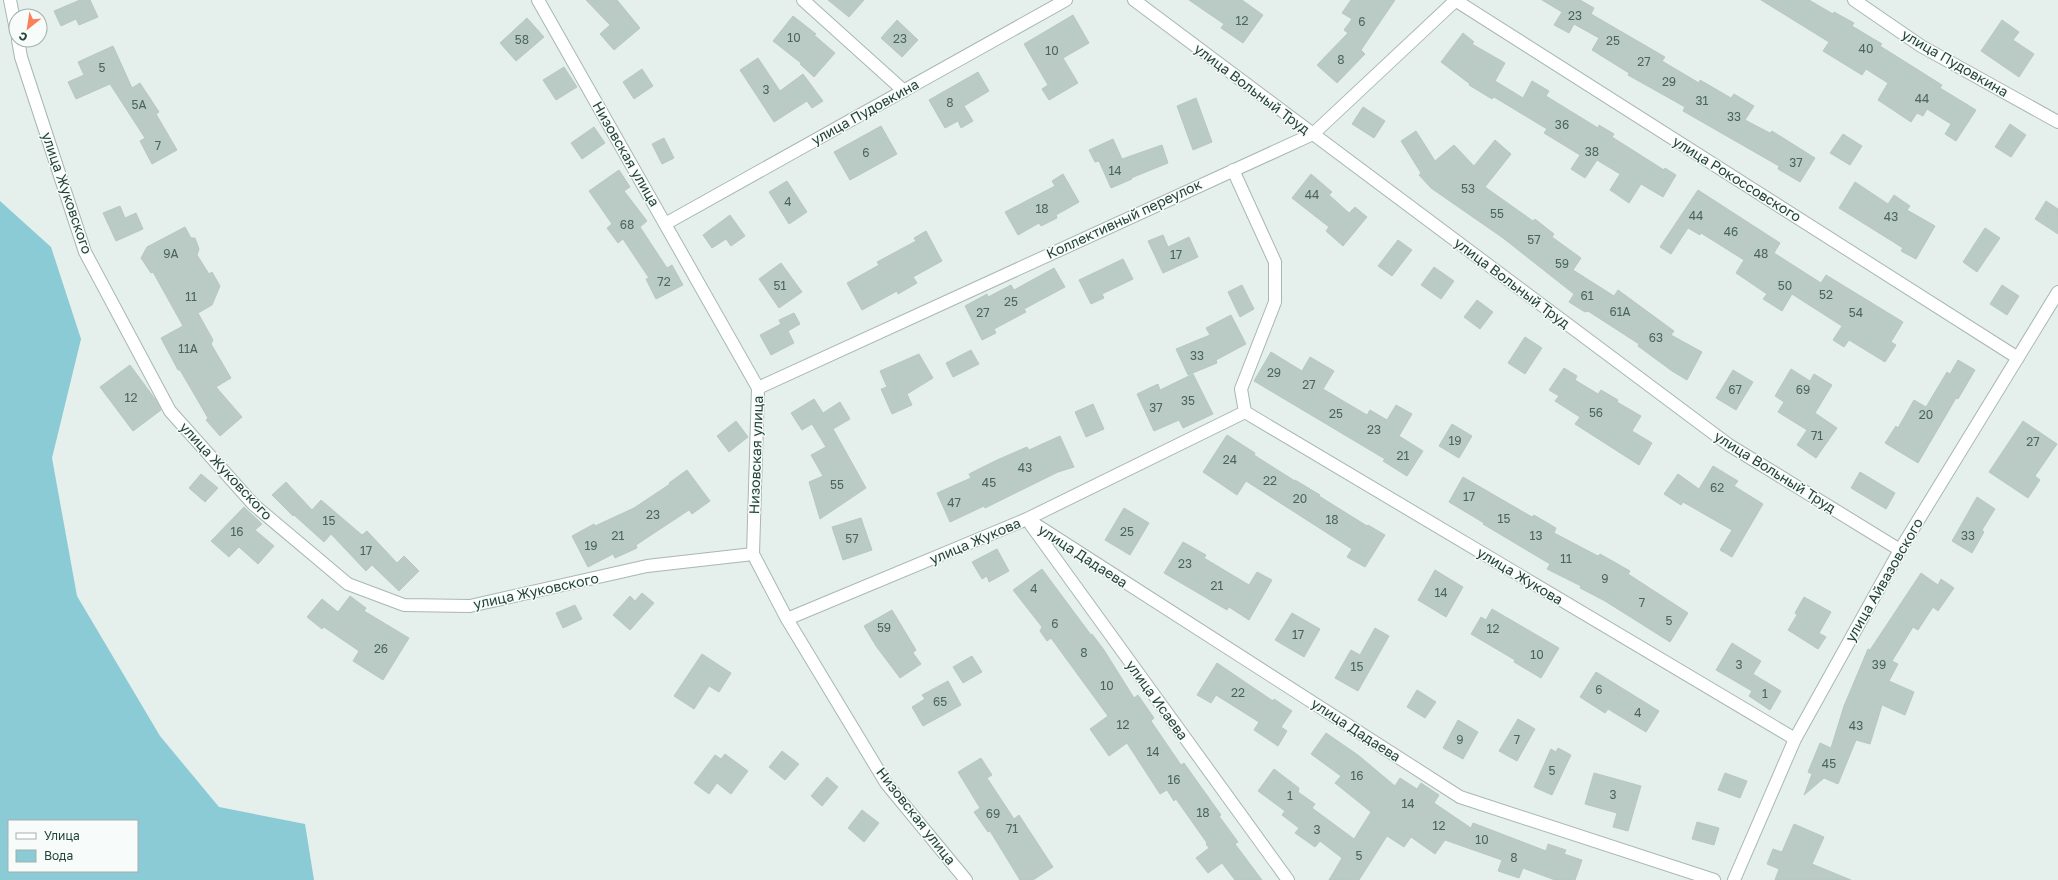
<svg xmlns="http://www.w3.org/2000/svg" width="2058" height="880" font-family="'Golos Text',sans-serif">
	<style>
		.water { fill: #8bcbd6; fill-rule: evenodd }
		.building { fill: #bacac4; stroke: #b7c9c2 }
		.lines { fill: none; stroke-linecap: round; stroke-linejoin: round }
		.minor-casing { stroke: #a7b8b2; stroke-width: 14 }
		.minor { stroke: #fff; stroke-width: 12 }
		.labels { text-anchor: middle; stroke-width: 3; stroke-linejoin: round; paint-order: stroke }
		.number-label { font-size: 12px; fill: #49655c }
		.street-label { font-size: 14px; fill: #23433a; stroke: #f7fbf9 }
	</style>
	<rect width="100%" height="100%" fill="#e5efeb"/>
	<!-- water -->
	<path class="water" d="M 0,201 L 51,247 L 81,339 L 52,458 L 77,596 L 160,736 L 219,807 L 305,824 L 314,880 L 0,880 ZM 9,821 L 137,821 L 137,871 L 9,871 Z"/>
	<!-- building -->
	<path class="building" d="M 80,0 L 90,0 L 98,17 L 79,25 L 76,19 L 61,26 L 54,11 Z
		M 586,0 L 617,0 L 640,28 L 614,50 L 600,34 L 610,25 Z
		M 828,0 L 864,0 L 849,17 Z
		M 1189,0 L 1242,0 L 1263,15 L 1243,43 L 1221,28 L 1224,24 Z
		M 1351,0 L 1395,0 L 1361,50 L 1365,54 L 1337,83 L 1317,65 L 1348,33 L 1344,30 L 1352,19 L 1342,13 Z
		M 1542,0 L 1580,0 L 1594,8 L 1591,14 L 1665,57 L 1662,61 L 1699,83 L 1700,80 L 1731,98 L 1734,94 L 1754,106 L 1745,120 L 1770,133 L 1772,131 L 1815,158 L 1800,182 L 1778,169 L 1779,166 L 1683,111 L 1685,107 L 1628,75 L 1629,73 L 1592,50 L 1599,38 L 1574,24 L 1569,33 L 1554,25 L 1562,12 Z
		M 1761,0 L 1809,0 L 1833,14 L 1834,12 L 1854,23 L 1852,26 L 1882,44 L 1880,46 L 1942,85 L 1940,88 L 1976,110 L 1956,141 L 1945,134 L 1951,124 L 1927,109 L 1923,116 L 1917,113 L 1911,122 L 1878,100 L 1888,83 L 1866,69 L 1862,75 L 1823,51 L 1829,42 Z
		M 1073,15 L 1089,43 L 1063,58 L 1078,83 L 1049,100 L 1042,89 L 1048,85 L 1024,44 Z
		M 793,16 L 816,34 L 814,35 L 835,53 L 814,77 L 800,64 L 801,63 L 773,41 Z
		M 527,18 L 544,37 L 516,61 L 500,43 Z
		M 897,20 L 918,40 L 902,57 L 881,38 Z
		M 2002,20 L 2019,32 L 2013,40 L 2034,54 L 2019,77 L 1981,51 Z
		M 1463,33 L 1474,42 L 1472,44 L 1505,63 L 1495,81 L 1523,98 L 1532,81 L 1549,91 L 1546,96 L 1598,128 L 1599,125 L 1614,134 L 1612,137 L 1664,170 L 1665,168 L 1676,175 L 1663,197 L 1641,184 L 1629,203 L 1610,190 L 1620,174 L 1597,160 L 1585,178 L 1571,169 L 1580,155 L 1544,133 L 1547,129 L 1494,97 L 1492,99 L 1469,85 L 1470,84 L 1441,62 Z
		M 113,46 L 132,88 L 140,83 L 159,112 L 156,114 L 177,150 L 152,164 L 140,141 L 145,138 L 110,84 L 76,99 L 68,82 L 84,75 L 78,62 Z
		M 758,58 L 780,91 L 803,74 L 823,101 L 812,108 L 807,101 L 774,122 L 740,70 Z
		M 564,67 L 577,87 L 556,100 L 543,80 Z
		M 642,69 L 653,86 L 634,99 L 623,82 Z
		M 978,72 L 989,91 L 964,106 L 973,121 L 961,128 L 958,121 L 945,128 L 929,100 Z
		M 1196,98 L 1212,142 L 1193,150 L 1177,106 Z
		M 1363,107 L 1385,121 L 1374,138 L 1352,124 Z
		M 2010,124 L 2026,135 L 2011,157 L 1995,147 Z
		M 881,126 L 897,154 L 850,180 L 834,152 Z
		M 594,127 L 605,143 L 582,159 L 571,143 Z
		M 1416,131 L 1435,161 L 1454,145 L 1474,166 L 1495,140 L 1511,154 L 1485,187 L 1533,221 L 1535,219 L 1554,234 L 1552,237 L 1581,258 L 1573,270 L 1614,296 L 1618,290 L 1674,331 L 1671,335 L 1702,352 L 1687,380 L 1672,371 L 1638,346 L 1639,344 L 1588,311 L 1585,312 L 1569,302 L 1574,294 L 1503,238 L 1431,188 L 1419,175 L 1421,173 L 1401,141 Z
		M 1843,134 L 1862,146 L 1850,165 L 1830,153 Z
		M 664,138 L 674,158 L 662,164 L 652,144 Z
		M 1113,139 L 1122,159 L 1162,145 L 1168,163 L 1131,178 L 1132,179 L 1111,188 L 1099,161 L 1095,162 L 1089,150 Z
		M 619,170 L 630,187 L 624,191 L 647,221 L 640,227 L 667,268 L 672,265 L 683,285 L 656,299 L 646,279 L 649,278 L 623,239 L 618,243 L 607,228 L 612,224 L 589,191 Z
		M 1063,174 L 1079,202 L 1056,215 L 1057,218 L 1041,226 L 1039,223 L 1018,235 L 1005,212 L 1055,186 L 1052,181 Z
		M 1311,174 L 1332,192 L 1329,195 L 1349,213 L 1355,207 L 1367,217 L 1343,246 L 1326,231 L 1329,227 L 1292,198 Z
		M 787,181 L 807,212 L 789,224 L 769,192 Z
		M 1855,182 L 1888,204 L 1894,195 L 1910,206 L 1907,210 L 1935,226 L 1916,259 L 1901,251 L 1903,248 L 1839,208 Z
		M 1698,190 L 1780,243 L 1774,253 L 1821,283 L 1826,275 L 1903,322 L 1891,342 L 1896,345 L 1885,362 L 1849,340 L 1844,347 L 1833,340 L 1842,326 L 1792,294 L 1782,311 L 1763,299 L 1767,294 L 1736,273 L 1744,260 L 1701,233 L 1700,235 L 1688,228 L 1671,254 L 1660,247 Z
		M 2046,201 L 2058,209 L 2058,234 L 2035,219 Z
		M 120,206 L 125,218 L 136,213 L 143,229 L 116,241 L 103,213 Z
		M 730,215 L 745,236 L 731,246 L 726,239 L 712,248 L 703,235 Z
		M 185,227 L 191,238 L 195,238 L 199,249 L 197,255 L 209,274 L 212,272 L 220,286 L 212,305 L 198,313 L 213,340 L 211,344 L 231,378 L 216,387 L 242,417 L 220,436 L 206,420 L 208,418 L 180,370 L 178,370 L 161,338 L 183,326 L 153,272 L 151,273 L 141,258 L 147,247 Z
		M 1985,228 L 2000,238 L 1977,272 L 1963,262 Z
		M 926,231 L 942,261 L 913,277 L 917,283 L 898,294 L 897,291 L 862,310 L 847,283 L 879,265 L 877,262 L 916,241 L 914,238 Z
		M 1163,235 L 1168,247 L 1189,237 L 1198,257 L 1163,273 L 1148,241 Z
		M 1398,240 L 1412,250 L 1392,276 L 1378,266 Z
		M 1123,259 L 1133,279 L 1102,294 L 1104,298 L 1091,304 L 1079,280 Z
		M 781,263 L 802,292 L 779,308 L 759,279 Z
		M 1434,267 L 1454,281 L 1441,299 L 1421,285 Z
		M 1054,268 L 1065,287 L 1024,309 L 1026,312 L 994,329 L 996,333 L 982,340 L 965,306 L 987,294 L 988,297 L 1011,285 L 1014,290 Z
		M 1242,285 L 1254,309 L 1240,317 L 1228,292 Z
		M 2002,285 L 2019,296 L 2007,315 L 1990,304 Z
		M 1477,300 L 1493,312 L 1480,329 L 1464,317 Z
		M 794,313 L 800,324 L 788,331 L 794,343 L 771,355 L 760,335 L 781,324 L 779,320 Z
		M 1231,315 L 1246,344 L 1216,360 L 1217,363 L 1188,375 L 1176,349 L 1210,335 L 1206,328 Z
		M 1525,337 L 1542,348 L 1525,374 L 1508,363 Z
		M 971,350 L 979,364 L 953,377 L 946,363 Z
		M 1271,352 L 1302,371 L 1310,357 L 1334,371 L 1323,389 L 1367,415 L 1370,410 L 1387,420 L 1396,405 L 1412,414 L 1399,436 L 1423,451 L 1407,476 L 1383,461 L 1385,459 L 1254,381 Z
		M 919,354 L 933,378 L 907,394 L 912,405 L 892,414 L 881,389 L 887,387 L 880,371 Z
		M 1958,360 L 1975,370 L 1958,399 L 1956,398 L 1918,463 L 1885,443 L 1896,426 L 1898,428 L 1914,400 L 1926,407 L 1947,372 L 1950,374 Z
		M 130,365 L 155,399 L 161,410 L 133,431 L 100,387 Z
		M 1564,368 L 1577,376 L 1575,380 L 1598,394 L 1601,390 L 1618,400 L 1617,402 L 1641,416 L 1632,431 L 1652,443 L 1639,465 L 1575,424 L 1580,417 L 1555,401 L 1559,396 L 1549,390 Z
		M 1791,369 L 1810,381 L 1814,374 L 1832,385 L 1815,413 L 1837,428 L 1816,458 L 1797,445 L 1807,430 L 1778,412 L 1784,402 L 1775,396 Z
		M 1733,370 L 1753,382 L 1736,410 L 1716,398 Z
		M 1193,374 L 1213,414 L 1183,428 L 1179,420 L 1154,431 L 1137,394 L 1158,384 L 1160,390 Z
		M 814,399 L 823,413 L 840,402 L 850,419 L 833,429 L 866,488 L 820,519 L 809,482 L 823,476 L 811,455 L 826,447 L 812,424 L 802,430 L 791,413 Z
		M 1093,404 L 1104,429 L 1086,437 L 1075,412 Z
		M 736,421 L 748,437 L 729,452 L 717,436 Z
		M 2023,421 L 2057,444 L 2035,476 L 2040,480 L 2028,498 L 1989,472 Z
		M 1452,424 L 1472,436 L 1459,458 L 1439,446 Z
		M 1227,435 L 1255,453 L 1254,455 L 1295,481 L 1295,480 L 1320,495 L 1319,496 L 1367,526 L 1368,525 L 1385,535 L 1365,567 L 1347,557 L 1352,549 L 1246,481 L 1237,495 L 1203,472 Z
		M 1060,436 L 1074,467 L 1058,472 L 985,508 L 984,506 L 950,522 L 937,493 L 971,478 L 969,474 L 997,460 L 1027,447 L 1029,450 Z
		M 1713,466 L 1738,481 L 1734,486 L 1763,504 L 1732,557 L 1720,550 L 1732,530 L 1683,502 L 1681,505 L 1664,494 L 1678,474 L 1699,489 Z
		M 687,470 L 710,501 L 692,514 L 689,510 L 636,545 L 637,548 L 615,558 L 613,554 L 588,567 L 572,536 L 594,524 L 595,526 L 634,508 L 670,484 L 669,483 Z
		M 1860,472 L 1895,493 L 1886,509 L 1851,488 Z
		M 201,474 L 218,488 L 205,502 L 189,488 Z
		M 1463,477 L 1532,517 L 1534,515 L 1556,528 L 1554,533 L 1598,556 L 1600,554 L 1630,571 L 1628,574 L 1688,613 L 1670,642 L 1605,601 L 1580,588 L 1581,586 L 1547,569 L 1550,564 L 1483,524 L 1484,523 L 1449,502 Z
		M 286,482 L 312,510 L 321,500 L 362,535 L 367,531 L 397,563 L 404,556 L 419,571 L 399,591 L 372,565 L 366,571 L 331,534 L 324,542 L 294,515 L 293,516 L 272,495 Z
		M 1977,497 L 1995,509 L 1982,530 L 1984,532 L 1972,553 L 1952,541 Z
		M 244,507 L 262,524 L 255,530 L 274,546 L 258,564 L 239,547 L 229,557 L 211,541 Z
		M 1124,508 L 1149,523 L 1130,555 L 1105,540 Z
		M 861,518 L 872,550 L 843,560 L 832,527 Z
		M 1183,542 L 1206,555 L 1204,558 L 1249,585 L 1257,572 L 1272,580 L 1249,620 L 1229,607 L 1227,610 L 1164,573 Z
		M 997,549 L 1009,571 L 989,582 L 987,576 L 982,579 L 972,562 Z
		M 1042,569 L 1091,635 L 1092,634 L 1104,650 L 1134,698 L 1138,695 L 1154,718 L 1151,721 L 1181,765 L 1184,763 L 1221,815 L 1219,816 L 1238,842 L 1235,844 L 1262,880 L 1235,880 L 1222,863 L 1208,873 L 1196,858 L 1209,848 L 1206,844 L 1207,843 L 1176,799 L 1174,801 L 1167,790 L 1160,794 L 1127,743 L 1109,756 L 1090,729 L 1108,716 L 1051,638 L 1047,641 L 1040,631 L 1042,627 L 1013,590 Z
		M 1435,570 L 1463,587 L 1446,617 L 1418,600 Z
		M 1921,573 L 1938,585 L 1941,579 L 1954,588 L 1938,611 L 1933,607 L 1918,630 L 1913,627 L 1892,661 L 1898,664 L 1889,681 L 1914,692 L 1905,715 L 1882,705 L 1870,744 L 1856,740 L 1838,784 L 1824,778 L 1804,795 L 1812,774 L 1808,772 L 1820,743 L 1831,748 L 1844,706 L 1868,649 L 1870,650 Z
		M 642,593 L 654,603 L 630,630 L 613,615 L 630,596 L 635,601 Z
		M 350,596 L 366,608 L 364,611 L 409,638 L 383,680 L 353,661 L 359,651 L 324,627 L 322,629 L 307,617 L 322,599 L 338,612 Z
		M 1804,597 L 1831,612 L 1819,633 L 1826,637 L 1818,649 L 1788,630 L 1797,615 L 1795,613 Z
		M 575,605 L 582,619 L 563,628 L 556,613 Z
		M 1492,609 L 1559,648 L 1541,678 L 1514,662 L 1515,660 L 1471,634 L 1481,617 L 1486,620 Z
		M 892,610 L 916,650 L 913,653 L 921,664 L 900,678 L 876,646 L 864,626 Z
		M 1292,613 L 1320,629 L 1304,657 L 1275,640 Z
		M 1375,628 L 1389,636 L 1358,691 L 1335,678 L 1351,650 L 1360,655 Z
		M 1732,643 L 1761,661 L 1753,674 L 1781,691 L 1770,710 L 1749,696 L 1752,691 L 1716,670 Z
		M 702,654 L 731,673 L 719,692 L 709,686 L 694,709 L 674,696 Z
		M 972,656 L 982,672 L 963,683 L 953,667 Z
		M 1217,663 L 1273,701 L 1274,699 L 1292,711 L 1281,727 L 1287,731 L 1278,746 L 1254,730 L 1259,722 L 1216,695 L 1211,703 L 1197,695 Z
		M 1596,672 L 1659,711 L 1646,732 L 1608,709 L 1605,713 L 1580,697 Z
		M 948,681 L 961,705 L 923,726 L 912,707 L 925,699 L 922,695 Z
		M 1417,690 L 1436,702 L 1425,718 L 1407,707 Z
		M 1518,719 L 1535,729 L 1517,761 L 1499,751 Z
		M 1458,720 L 1478,732 L 1463,759 L 1443,748 Z
		M 1326,733 L 1358,755 L 1395,786 L 1400,778 L 1417,789 L 1421,783 L 1439,795 L 1434,803 L 1471,828 L 1473,823 L 1546,851 L 1548,844 L 1566,850 L 1564,854 L 1582,860 L 1575,880 L 1555,880 L 1523,868 L 1519,878 L 1498,871 L 1502,860 L 1445,840 L 1435,854 L 1411,837 L 1404,847 L 1387,836 L 1359,880 L 1329,880 L 1342,858 L 1320,841 L 1315,847 L 1295,833 L 1299,828 L 1282,815 L 1285,811 L 1258,791 L 1274,769 L 1299,788 L 1298,792 L 1315,804 L 1312,808 L 1354,839 L 1371,812 L 1335,783 L 1341,776 L 1311,754 Z
		M 1558,748 L 1571,755 L 1552,795 L 1534,787 L 1551,749 L 1556,752 Z
		M 782,751 L 799,764 L 785,780 L 769,767 Z
		M 725,754 L 748,771 L 731,794 L 717,783 L 709,794 L 694,783 L 715,755 L 721,759 Z
		M 981,758 L 992,775 L 987,778 L 1014,819 L 1019,815 L 1053,867 L 1033,880 L 1020,880 L 990,831 L 988,832 L 974,812 L 980,808 L 958,772 Z
		M 1594,773 L 1641,786 L 1628,831 L 1613,827 L 1617,813 L 1585,804 Z
		M 1725,773 L 1747,781 L 1740,798 L 1718,790 Z
		M 827,777 L 838,787 L 822,806 L 811,796 Z
		M 862,810 L 879,823 L 864,842 L 848,828 Z
		M 1697,822 L 1719,828 L 1714,845 L 1692,839 Z
		M 1794,824 L 1824,837 L 1812,864 L 1851,880 L 1775,880 L 1779,869 L 1767,864 L 1773,849 L 1782,852 Z"/>
	<g class="lines">
		<!-- minor casing -->
		<g class="minor-casing">
			<path id="minor" d="M 10,0 L 16,30
				M 538,0 L 758,388 L 753,554 L 787,619 L 886,783 L 966,880
				M 803,0 L 904,91
				M 1134,0 L 1729,445 L 1900,550
				M 1455,0 L 2018,358
				M 1854,0 L 1921,46 L 2058,122
				M 18,40 L 21,57 L 85,252 L 170,411 L 254,505 L 348,584 L 404,605 L 470,606 L 647,566 L 753,554
				M 1233,170 L 1275,262 L 1275,302 L 1241,389 L 1245,412
				M 665,224 L 1066,0
				M 758,388 L 1313,134 L 1456,0
				M 1027,519 L 1460,797 L 1714,880
				M 1031,525 L 1288,880
				M 787,619 L 1027,519 L 1245,412 L 1795,739
				M 1734,880 L 1795,739 L 1900,550 L 2058,292"/>
		</g>
		<!-- minor -->
		<use href="#minor" class="minor"/>
	</g>
	<g class="labels">
		<!-- number labels -->
		<g class="number-label">
			<text x="1575" y="20">23</text>
			<text x="1242" y="25">12</text>
			<text x="1362" y="26">6</text>
			<text x="794" y="42">10</text>
			<text x="900" y="43">23</text>
			<text x="522" y="44">58</text>
			<text x="1613" y="45">25</text>
			<text x="1866" y="53">40</text>
			<text x="1052" y="55">10</text>
			<text x="1341" y="64">8</text>
			<text x="1644" y="66">27</text>
			<text x="102" y="72">5</text>
			<text x="1669" y="86">29</text>
			<text x="766" y="94">3</text>
			<text x="1922" y="103">44</text>
			<text x="1702" y="105">31</text>
			<text x="950" y="107">8</text>
			<text x="139" y="109">5А</text>
			<text x="1734" y="121">33</text>
			<text x="1562" y="129">36</text>
			<text x="158" y="150">7</text>
			<text x="1592" y="156">38</text>
			<text x="866" y="157">6</text>
			<text x="1796" y="167">37</text>
			<text x="1115" y="175">14</text>
			<text x="1468" y="193">53</text>
			<text x="1312" y="199">44</text>
			<text x="788" y="206">4</text>
			<text x="1042" y="213">18</text>
			<text x="1497" y="218">55</text>
			<text x="1696" y="220">44</text>
			<text x="1891" y="221">43</text>
			<text x="627" y="229">68</text>
			<text x="1731" y="236">46</text>
			<text x="1534" y="244">57</text>
			<text x="171" y="258">9А</text>
			<text x="1761" y="258">48</text>
			<text x="1176" y="259">17</text>
			<text x="1562" y="268">59</text>
			<text x="664" y="286">72</text>
			<text x="780" y="290">51</text>
			<text x="1785" y="290">50</text>
			<text x="1826" y="299">52</text>
			<text x="1587" y="300">61</text>
			<text x="191" y="301">11</text>
			<text x="1011" y="306">25</text>
			<text x="1620" y="316">61А</text>
			<text x="983" y="317">27</text>
			<text x="1856" y="317">54</text>
			<text x="1656" y="342">63</text>
			<text x="188" y="353">11А</text>
			<text x="1197" y="360">33</text>
			<text x="1274" y="377">29</text>
			<text x="1309" y="389">27</text>
			<text x="1735" y="394">67</text>
			<text x="1803" y="394">69</text>
			<text x="131" y="402">12</text>
			<text x="1188" y="405">35</text>
			<text x="1156" y="412">37</text>
			<text x="1596" y="417">56</text>
			<text x="1336" y="418">25</text>
			<text x="1926" y="419">20</text>
			<text x="1374" y="434">23</text>
			<text x="1817" y="440">71</text>
			<text x="1455" y="445">19</text>
			<text x="2033" y="446">27</text>
			<text x="1403" y="460">21</text>
			<text x="1230" y="464">24</text>
			<text x="1025" y="472">43</text>
			<text x="1270" y="485">22</text>
			<text x="989" y="487">45</text>
			<text x="837" y="489">55</text>
			<text x="1717" y="492">62</text>
			<text x="1469" y="501">17</text>
			<text x="1300" y="503">20</text>
			<text x="954" y="507">47</text>
			<text x="653" y="519">23</text>
			<text x="1504" y="523">15</text>
			<text x="1332" y="524">18</text>
			<text x="329" y="525">15</text>
			<text x="237" y="536">16</text>
			<text x="1127" y="536">25</text>
			<text x="618" y="540">21</text>
			<text x="1536" y="540">13</text>
			<text x="1968" y="540">33</text>
			<text x="852" y="543">57</text>
			<text x="591" y="550">19</text>
			<text x="366" y="555">17</text>
			<text x="1566" y="563">11</text>
			<text x="1185" y="568">23</text>
			<text x="1605" y="583">9</text>
			<text x="1217" y="590">21</text>
			<text x="1034" y="593">4</text>
			<text x="1441" y="597">14</text>
			<text x="1642" y="607">7</text>
			<text x="1669" y="625">5</text>
			<text x="1055" y="628">6</text>
			<text x="884" y="632">59</text>
			<text x="1493" y="633">12</text>
			<text x="1298" y="639">17</text>
			<text x="381" y="653">26</text>
			<text x="1084" y="657">8</text>
			<text x="1537" y="659">10</text>
			<text x="1739" y="669">3</text>
			<text x="1879" y="669">39</text>
			<text x="1357" y="671">15</text>
			<text x="1107" y="690">10</text>
			<text x="1599" y="694">6</text>
			<text x="1238" y="697">22</text>
			<text x="1765" y="698">1</text>
			<text x="940" y="706">65</text>
			<text x="1638" y="717">4</text>
			<text x="1123" y="729">12</text>
			<text x="1856" y="730">43</text>
			<text x="1460" y="744">9</text>
			<text x="1517" y="744">7</text>
			<text x="1153" y="756">14</text>
			<text x="1829" y="768">45</text>
			<text x="1552" y="775">5</text>
			<text x="1357" y="780">16</text>
			<text x="1174" y="784">16</text>
			<text x="1613" y="799">3</text>
			<text x="1290" y="800">1</text>
			<text x="1408" y="808">14</text>
			<text x="1203" y="817">18</text>
			<text x="993" y="818">69</text>
			<text x="1439" y="830">12</text>
			<text x="1012" y="833">71</text>
			<text x="1317" y="834">3</text>
			<text x="1482" y="844">10</text>
			<text x="1359" y="860">5</text>
			<text x="1514" y="862">8</text>
		</g>
		<!-- street labels -->
		<g class="street-label">
			<text transform="translate(1955 63) rotate(30)" y="5">улица Пудовкина</text>
			<text transform="translate(1252 89) rotate(37)" y="5">улица Вольный Труд</text>
			<text transform="translate(865 112) rotate(-29)" y="5">улица Пудовкина</text>
			<text transform="translate(626 154) rotate(60)" y="5">Низовская улица</text>
			<text transform="translate(1737 179) rotate(32)" y="5">улица Рокоссовского</text>
			<text transform="translate(67 193) rotate(71)" y="5">улица Жуковского</text>
			<text transform="translate(1124 219) rotate(-25)" y="5">Коллективный переулок</text>
			<text transform="translate(1512 283) rotate(37)" y="5">улица Вольный Труд</text>
			<text transform="translate(756 455) rotate(-88)" y="5">Низовская улица</text>
			<text transform="translate(226 471) rotate(47)" y="5">улица Жуковского</text>
			<text transform="translate(1775 472) rotate(32)" y="5">улица Вольный Труд</text>
			<text transform="translate(975 541) rotate(-23)" y="5">улица Жукова</text>
			<text transform="translate(1083 556) rotate(33)" y="5">улица Дадаева</text>
			<text transform="translate(1520 576) rotate(31)" y="5">улица Жукова</text>
			<text transform="translate(1884 580) rotate(-60)" y="5">улица Айвазовского</text>
			<text transform="translate(536 591) rotate(-12)" y="5">улица Жуковского</text>
			<text transform="translate(1157 700) rotate(54)" y="5">улица Исаева</text>
			<text transform="translate(1356 730) rotate(33)" y="5">улица Дадаева</text>
			<text transform="translate(916 816) rotate(52)" y="5">Низовская улица</text>
		</g>
	</g>
	<!-- legend -->
	<rect x="8" y="820" width="130" height="52" fill="#f7fbf9" stroke="#a2b1ad"/>
	<rect x="16" y="833" width="20" height="6" fill="#ffffff" stroke="#a2b1ad"/>
	<text x="44" y="840" font-size="12" fill="#23433a">Улица</text>
	<rect x="16" y="850" width="20" height="12" fill="#8bcbd6" stroke="#a2b1ad"/>
	<text x="44" y="860" font-size="12" fill="#23433a">Вода</text>
	<!-- north arrow -->
	<g transform="translate(28 28) rotate(210)"><circle r="19" fill="#f7fbf9" stroke="#a2b1ad"/>
	<path d="M0-3L7 15L0 10L-7 15Z" fill="#f98059"/>
	<text y="-6" font-size="11" font-weight="bold" text-anchor="middle" fill="#23433a">С</text>
	</g>
</svg>
